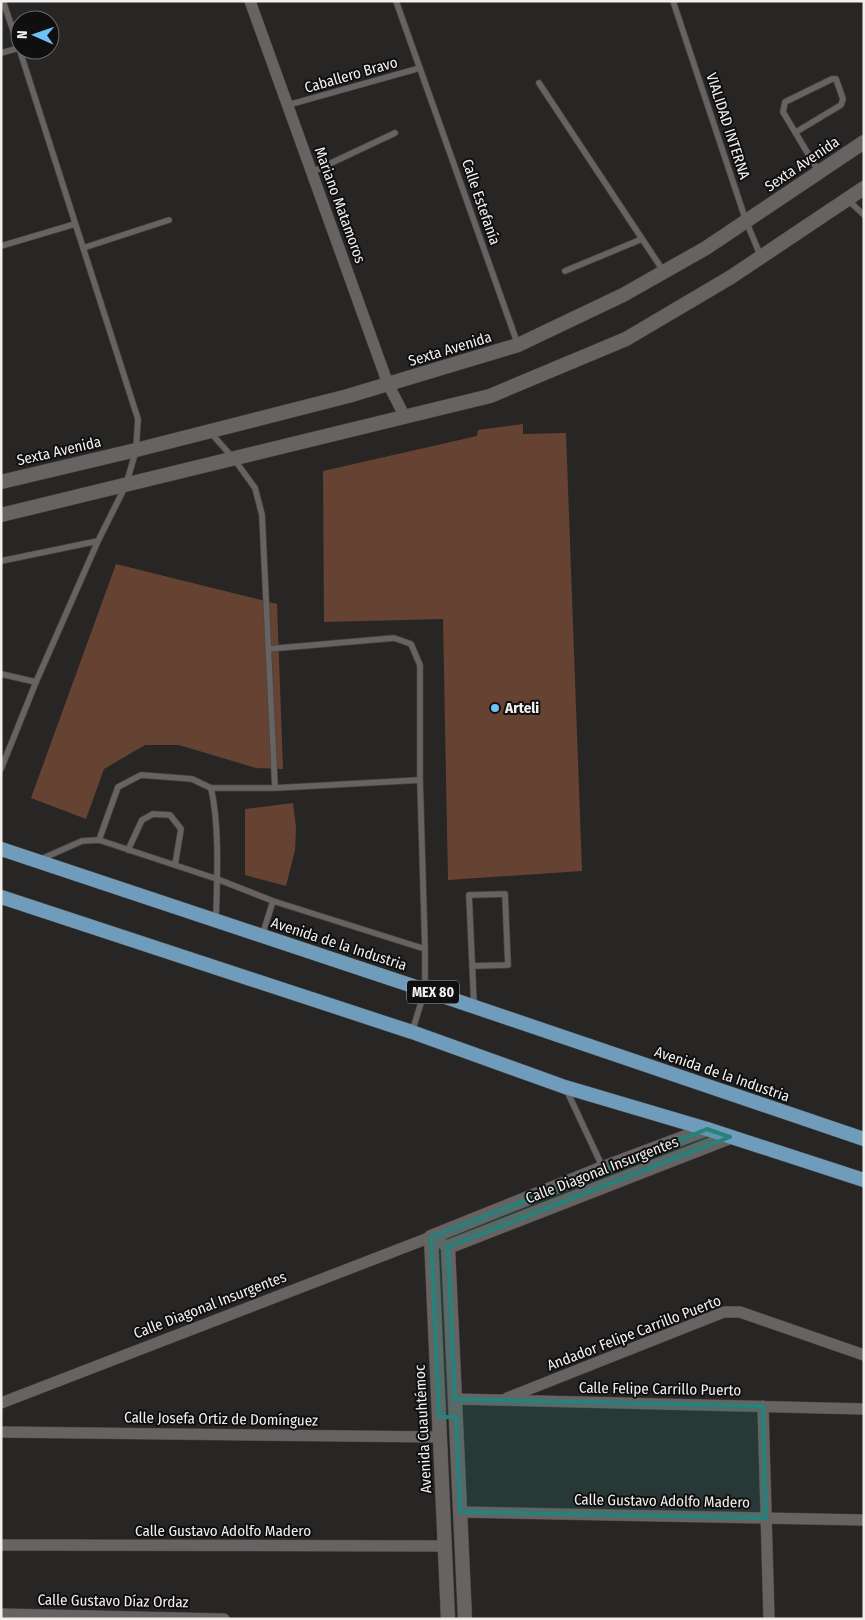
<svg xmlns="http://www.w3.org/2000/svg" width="865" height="1620" font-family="'Fira Sans Condensed',sans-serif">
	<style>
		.building { fill: #664233 }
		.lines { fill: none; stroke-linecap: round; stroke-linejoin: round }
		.service-casing { stroke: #474544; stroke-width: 7 }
		.minor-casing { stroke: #474544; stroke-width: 12 }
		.tertiary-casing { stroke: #474544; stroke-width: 15 }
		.secondary-casing { stroke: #474544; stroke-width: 15 }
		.primary-casing { stroke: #474544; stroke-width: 15 }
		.service { stroke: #666362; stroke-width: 5.5 }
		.minor { stroke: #666362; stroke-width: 11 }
		.tertiary { stroke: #666362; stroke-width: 14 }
		.secondary { stroke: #666362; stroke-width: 14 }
		.primary { stroke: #6e9cba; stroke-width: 14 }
		.marked { fill: #26827b; fill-opacity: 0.2; stroke: #26827b; stroke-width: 4; stroke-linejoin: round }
		.poi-dot { fill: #70c2f4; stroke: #100f0f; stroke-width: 2 }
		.labels { text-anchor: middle; stroke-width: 4; stroke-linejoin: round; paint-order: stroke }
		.shield { fill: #100f0f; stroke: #aeacac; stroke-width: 1 }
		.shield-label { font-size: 14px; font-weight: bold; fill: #f2f0ef }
		.street-label { font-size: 15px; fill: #f2f0ef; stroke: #100f0f }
		.poi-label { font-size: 15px; font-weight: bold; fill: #f2f0ef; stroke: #100f0f; text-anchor: start }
	</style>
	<rect width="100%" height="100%" fill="#282625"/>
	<!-- building -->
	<path class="building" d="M 523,424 L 523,434 L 566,433 L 582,871 L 448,880 L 443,619 L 324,622 L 323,471 L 477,436 L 478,430 Z
		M 116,564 L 277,604 L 283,769 L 256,768 L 179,745 L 145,745 L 104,769 L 86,819 L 31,798 Z
		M 293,803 L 296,828 L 295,850 L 286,886 L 245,875 L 245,809 Z"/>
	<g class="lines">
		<!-- service casing -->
		<g class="service-casing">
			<path id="service" d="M 396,1 L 518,345
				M 673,1 L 746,221 L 761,257
				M 1,53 L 19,48
				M 539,83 L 664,272
				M 288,105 L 420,68
				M 796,132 L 841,105 L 843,99 L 836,79 L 832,79 L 785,102 L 783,112 L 819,172
				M 312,172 L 395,133
				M 848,200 L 864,215
				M 1,246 L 75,224
				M 83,248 L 169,220
				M 565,271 L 642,239
				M 210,432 L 234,459 L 255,488 L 262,515 L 275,788
				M 1,561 L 98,541
				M 1,674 L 36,682
				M 1,769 L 36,682 L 98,541 L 126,485 L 136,450 L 138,419 L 19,48 L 3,1
				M 211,788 L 275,788 L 420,780
				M 99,840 L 118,787 L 141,775 L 192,779 L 211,788 C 220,828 217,879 216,920
				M 128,850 L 142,820 L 153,814 L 170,815 L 181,829 L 175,865
				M 39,860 L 82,841 L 99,840 L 217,879 L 273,901 L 425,949 L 420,780 L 420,665 L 411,644 L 394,638 L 268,649
				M 262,936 L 273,901
				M 472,966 L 508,965 L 505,894 L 469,895 L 474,1005
				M 412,1032 L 425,990 L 425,949
				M 566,1089 L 603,1168"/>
		</g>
		<!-- minor casing -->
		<g class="minor-casing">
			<path id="minor" d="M 250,1 L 388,384 L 405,417
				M 507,1398 L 724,1312 L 740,1312 L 864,1355
				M 455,1399 L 864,1409
				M 1,1403 L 431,1237 L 448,1247
				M 763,1406 L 769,1619
				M 1,1432 L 440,1437
				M 460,1512 L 864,1520
				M 1,1545 L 445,1546
				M 1,1614 L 224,1619"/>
		</g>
		<!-- tertiary casing -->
		<g class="tertiary-casing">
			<path id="tertiary" d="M 448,1619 L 431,1237 L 603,1168 L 707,1129
				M 465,1619 L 448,1247 L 730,1137"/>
		</g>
		<!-- secondary casing -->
		<g class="secondary-casing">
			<path id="secondary" d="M 1,482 L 136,450 L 348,396 L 518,345 L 623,295 L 706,248 L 864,142
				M 1,515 L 490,396 L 626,339 L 731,277 L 864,188"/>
		</g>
		<!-- primary casing -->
		<g class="primary-casing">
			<path id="primary" d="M 1,849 L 425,990 L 864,1139
				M 1,897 L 412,1032 L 565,1087 L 707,1129 L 864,1180"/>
		</g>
		<!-- service -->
		<use href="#service" class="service"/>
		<!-- minor -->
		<use href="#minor" class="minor"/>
		<!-- tertiary -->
		<use href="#tertiary" class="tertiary"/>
		<!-- secondary -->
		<use href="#secondary" class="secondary"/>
		<!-- primary -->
		<use href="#primary" class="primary"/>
	</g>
	<!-- marked area -->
	<path class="marked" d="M 707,1129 L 730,1137 L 448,1247 L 455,1399 L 763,1406 L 766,1518 L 460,1512 L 456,1417 L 439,1417 L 431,1237 Z"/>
	<!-- markers -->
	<circle class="poi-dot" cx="495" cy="708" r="5"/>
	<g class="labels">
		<!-- shield labels -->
		<rect class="shield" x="407" y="980.5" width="52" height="23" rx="4"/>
		<g class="shield-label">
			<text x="433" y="997">MEX 80</text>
		</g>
		<!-- street labels -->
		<g class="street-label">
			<text transform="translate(351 75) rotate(-16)" y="5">Caballero Bravo</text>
			<text transform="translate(728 126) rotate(72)" y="5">VIALIDAD INTERNA</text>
			<text transform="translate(802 164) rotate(-34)" y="5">Sexta Avenida</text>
			<text transform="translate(481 202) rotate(71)" y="5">Calle Estefanía</text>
			<text transform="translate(340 205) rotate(70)" y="5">Mariano Matamoros</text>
			<text transform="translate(450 349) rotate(-17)" y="5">Sexta Avenida</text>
			<text transform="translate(59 451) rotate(-13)" y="5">Sexta Avenida</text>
			<text transform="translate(339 944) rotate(18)" y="5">Avenida de la Industria</text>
			<text transform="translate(722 1074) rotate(19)" y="5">Avenida de la Industria</text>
			<text transform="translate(602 1170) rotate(-21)" y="5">Calle Diagonal Insurgentes</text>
			<text transform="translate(210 1305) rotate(-21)" y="5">Calle Diagonal Insurgentes</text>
			<text transform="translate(634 1333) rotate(-21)" y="5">Andador Felipe Carrillo Puerto</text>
			<text transform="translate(660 1389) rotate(1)" y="5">Calle Felipe Carrillo Puerto</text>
			<text transform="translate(221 1419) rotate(1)" y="5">Calle Josefa Ortiz de Domínguez</text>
			<text transform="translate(423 1429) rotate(-93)" y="5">Avenida Cuauhtémoc</text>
			<text transform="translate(662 1501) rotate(1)" y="5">Calle Gustavo Adolfo Madero</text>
			<text x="223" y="1536">Calle Gustavo Adolfo Madero</text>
			<text transform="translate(113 1601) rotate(1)" y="5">Calle Gustavo Díaz Ordaz</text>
		</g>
		<!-- poi labels -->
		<g class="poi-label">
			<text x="505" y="713">Arteli</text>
		</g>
	</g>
	<!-- border -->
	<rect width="865" height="1620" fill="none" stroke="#f2f0ef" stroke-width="5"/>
	<!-- north arrow -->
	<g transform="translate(35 35) rotate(272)"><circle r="24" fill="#100f0f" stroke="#6a6969"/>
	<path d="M0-4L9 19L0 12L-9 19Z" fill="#70c2f4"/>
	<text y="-8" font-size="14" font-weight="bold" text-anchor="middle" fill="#f2f0ef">N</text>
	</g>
</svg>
